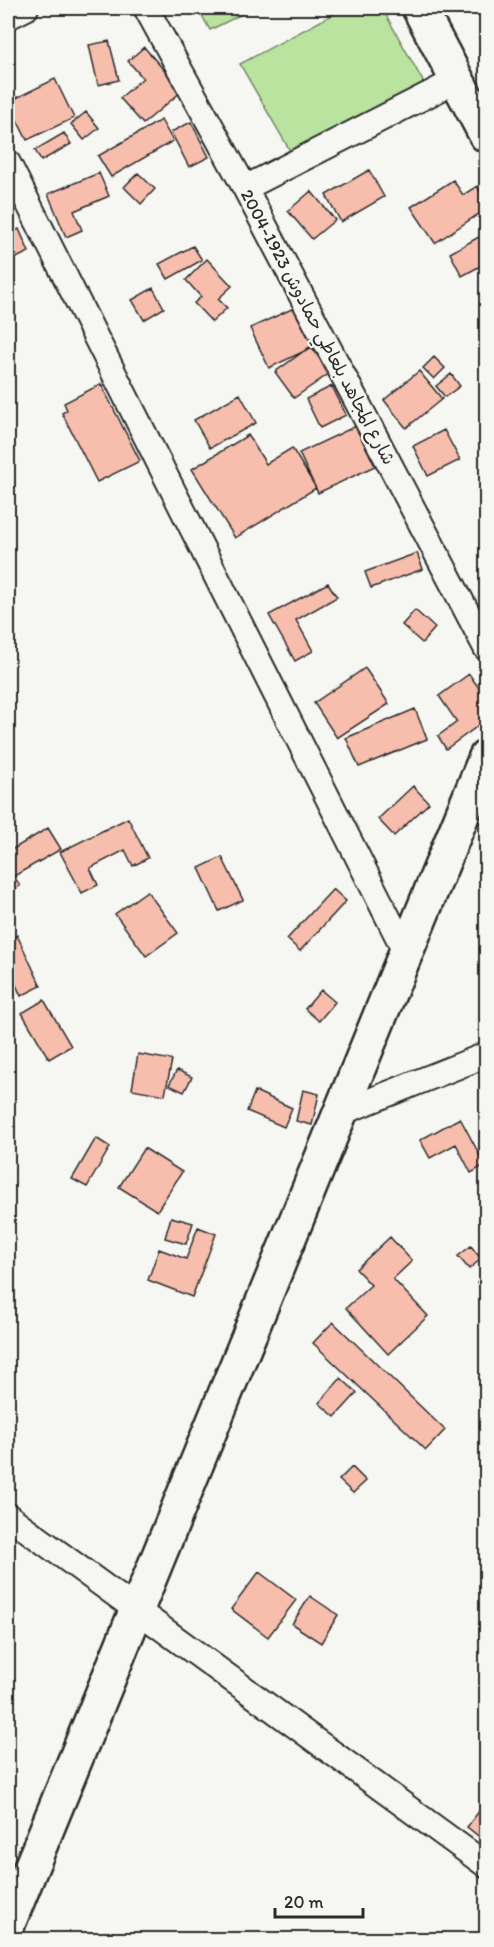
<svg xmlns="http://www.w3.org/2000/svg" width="494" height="1947" font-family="Itim,'Playpen Sans Arabic',sans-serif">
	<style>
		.green { fill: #b9e39f; stroke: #728765; stroke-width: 1.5 }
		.building { fill: #f7beae; stroke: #2b2b2b; stroke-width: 1.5 }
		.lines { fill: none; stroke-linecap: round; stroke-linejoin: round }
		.minor-casing { stroke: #2b2b2b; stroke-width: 28 }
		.secondary-casing { stroke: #2b2b2b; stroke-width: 38 }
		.minor { stroke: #f6f6f2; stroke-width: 24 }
		.secondary { stroke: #f6f6f2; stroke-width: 33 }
		.labels { text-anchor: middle; stroke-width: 4.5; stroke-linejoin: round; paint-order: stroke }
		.street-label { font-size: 18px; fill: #2b2b2b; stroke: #f6f6f2 }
	</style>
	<rect width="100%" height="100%" fill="#f6f6f2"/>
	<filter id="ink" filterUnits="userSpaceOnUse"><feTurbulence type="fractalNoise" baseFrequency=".0167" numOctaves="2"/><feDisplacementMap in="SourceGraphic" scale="12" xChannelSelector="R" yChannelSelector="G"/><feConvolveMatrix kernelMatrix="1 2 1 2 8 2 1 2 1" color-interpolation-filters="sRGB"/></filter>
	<g filter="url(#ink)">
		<!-- green -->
		<path class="green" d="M 198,8 L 254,8 L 210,30 Z
			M 345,8 L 382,8 L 425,85 L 293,156 L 240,64 Z"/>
		<!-- building -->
		<path class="building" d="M 109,41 L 119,80 L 98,85 L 89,45 Z
			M 144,47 L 182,91 L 143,124 L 120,98 L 143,78 L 128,61 Z
			M 55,79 L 74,118 L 27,140 L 8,102 Z
			M 86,112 L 99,128 L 84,140 L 71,124 Z
			M 161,120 L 173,141 L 111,177 L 98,156 Z
			M 191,122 L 209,157 L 189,167 L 171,132 Z
			M 64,133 L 71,144 L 41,161 L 35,150 Z
			M 369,170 L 384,197 L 341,222 L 326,195 Z
			M 99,173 L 109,196 L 74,211 L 82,230 L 66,237 L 48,194 Z
			M 138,173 L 155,189 L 141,204 L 124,187 Z
			M 453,180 L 463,195 L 477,186 L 486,201 L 486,209 L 435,243 L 411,207 Z
			M 311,191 L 335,220 L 312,239 L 288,211 Z
			M 19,229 L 29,252 L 8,262 L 8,234 Z
			M 486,233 L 486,263 L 462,276 L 450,253 Z
			M 193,246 L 202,260 L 168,279 L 159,264 Z
			M 207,259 L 232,286 L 218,299 L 227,308 L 212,322 L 194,303 L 201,297 L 186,280 Z
			M 153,288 L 164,308 L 144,320 L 132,300 Z
			M 294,308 L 313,347 L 269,368 L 250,328 Z
			M 8,340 L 12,340 L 14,368 L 8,369 Z
			M 311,346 L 330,373 L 294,398 L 275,372 Z
			M 434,357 L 445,368 L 434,379 L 423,368 Z
			M 419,371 L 442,399 L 406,428 L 384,400 Z
			M 451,374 L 460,386 L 445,397 L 436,386 Z
			M 101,384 L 140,461 L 97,482 L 62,413 L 67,410 L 64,403 Z
			M 332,386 L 346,415 L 320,428 L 306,399 Z
			M 240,394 L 256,423 L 210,448 L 194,420 Z
			M 356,426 L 375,466 L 318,493 L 299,453 Z
			M 444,430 L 460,460 L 428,476 L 413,446 Z
			M 248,435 L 266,464 L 292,448 L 316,488 L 235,538 L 192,469 Z
			M 417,553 L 423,569 L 371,588 L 365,572 Z
			M 328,583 L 337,597 L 296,620 L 313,651 L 295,661 L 269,615 Z
			M 415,610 L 435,628 L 422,643 L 402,625 Z
			M 365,668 L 389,704 L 337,738 L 314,703 Z
			M 469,674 L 486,698 L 486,720 L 446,749 L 438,736 L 457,722 L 439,696 Z
			M 415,709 L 427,739 L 359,767 L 346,738 Z
			M 413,786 L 429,803 L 394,836 L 378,819 Z
			M 128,818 L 148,858 L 133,866 L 125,850 L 90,868 L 98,885 L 82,893 L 60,852 Z
			M 48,828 L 61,849 L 14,876 L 20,886 L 8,893 L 8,852 Z
			M 222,857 L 243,900 L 219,911 L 199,868 Z
			M 333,889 L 346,901 L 300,951 L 287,939 Z
			M 147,891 L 178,933 L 146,956 L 115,914 Z
			M 17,935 L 41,986 L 21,996 L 8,967 L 8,940 Z
			M 321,990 L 335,1002 L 319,1021 L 305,1009 Z
			M 44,1000 L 71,1046 L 49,1059 L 22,1013 Z
			M 138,1054 L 172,1060 L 165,1095 L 132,1089 Z
			M 177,1070 L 192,1077 L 184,1092 L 169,1085 Z
			M 303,1090 L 319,1094 L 312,1125 L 296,1121 Z
			M 255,1091 L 292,1108 L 284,1127 L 247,1111 Z
			M 460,1118 L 485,1165 L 471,1173 L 456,1144 L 430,1158 L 420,1140 Z
			M 96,1138 L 110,1147 L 87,1187 L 72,1179 Z
			M 144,1148 L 182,1172 L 157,1211 L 119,1187 Z
			M 171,1217 L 193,1223 L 186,1244 L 165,1238 Z
			M 198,1227 L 216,1234 L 192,1297 L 148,1280 L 159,1249 L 186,1259 Z
			M 390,1237 L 412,1261 L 393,1279 L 428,1316 L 388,1354 L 346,1308 L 371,1285 L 356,1269 Z
			M 471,1246 L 481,1259 L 469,1269 L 458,1256 Z
			M 486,1276 L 486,1297 L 477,1282 Z
			M 333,1322 L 445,1430 L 426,1450 L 313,1343 Z
			M 341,1378 L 357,1393 L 335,1417 L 319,1403 Z
			M 352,1467 L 366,1481 L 353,1493 L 339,1480 Z
			M 259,1572 L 296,1600 L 268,1637 L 231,1609 Z
			M 310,1596 L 338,1615 L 321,1643 L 292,1624 Z
			M 486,1802 L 486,1842 L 467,1827 Z"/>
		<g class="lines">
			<!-- minor casing -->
			<g class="minor-casing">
				<path id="minor" d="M 146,8 L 245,188 L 486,648
					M 8,17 L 26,8
					M 8,163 L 406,953
					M 245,188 L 457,80
					M 340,1113 L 486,1055
					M 8,1516 L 486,1865"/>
			</g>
			<!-- secondary casing -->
			<g class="secondary-casing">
				<path id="secondary" d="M 419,8 L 486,135
					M 8,1924 L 486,757"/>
			</g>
			<!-- minor -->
			<use href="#minor" class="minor"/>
			<!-- secondary -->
			<use href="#secondary" class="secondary"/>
		</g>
	</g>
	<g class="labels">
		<!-- street labels -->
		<g class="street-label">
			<text transform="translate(318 327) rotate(62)" y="6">شارع المجاهد بلعاطي حمادوش 1923-2004</text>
		</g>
	</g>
	<!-- margin -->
	<rect width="494" height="1947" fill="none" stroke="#f6f6f2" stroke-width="30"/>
	<rect x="15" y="15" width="464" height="1917" fill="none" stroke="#2b2b2b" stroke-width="2" filter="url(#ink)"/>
	<!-- scale -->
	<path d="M275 1908v9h88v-9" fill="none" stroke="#2b2b2b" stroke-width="3"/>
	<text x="284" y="1908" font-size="18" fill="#2b2b2b" stroke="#f6f6f2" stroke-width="4.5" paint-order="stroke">20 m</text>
</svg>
